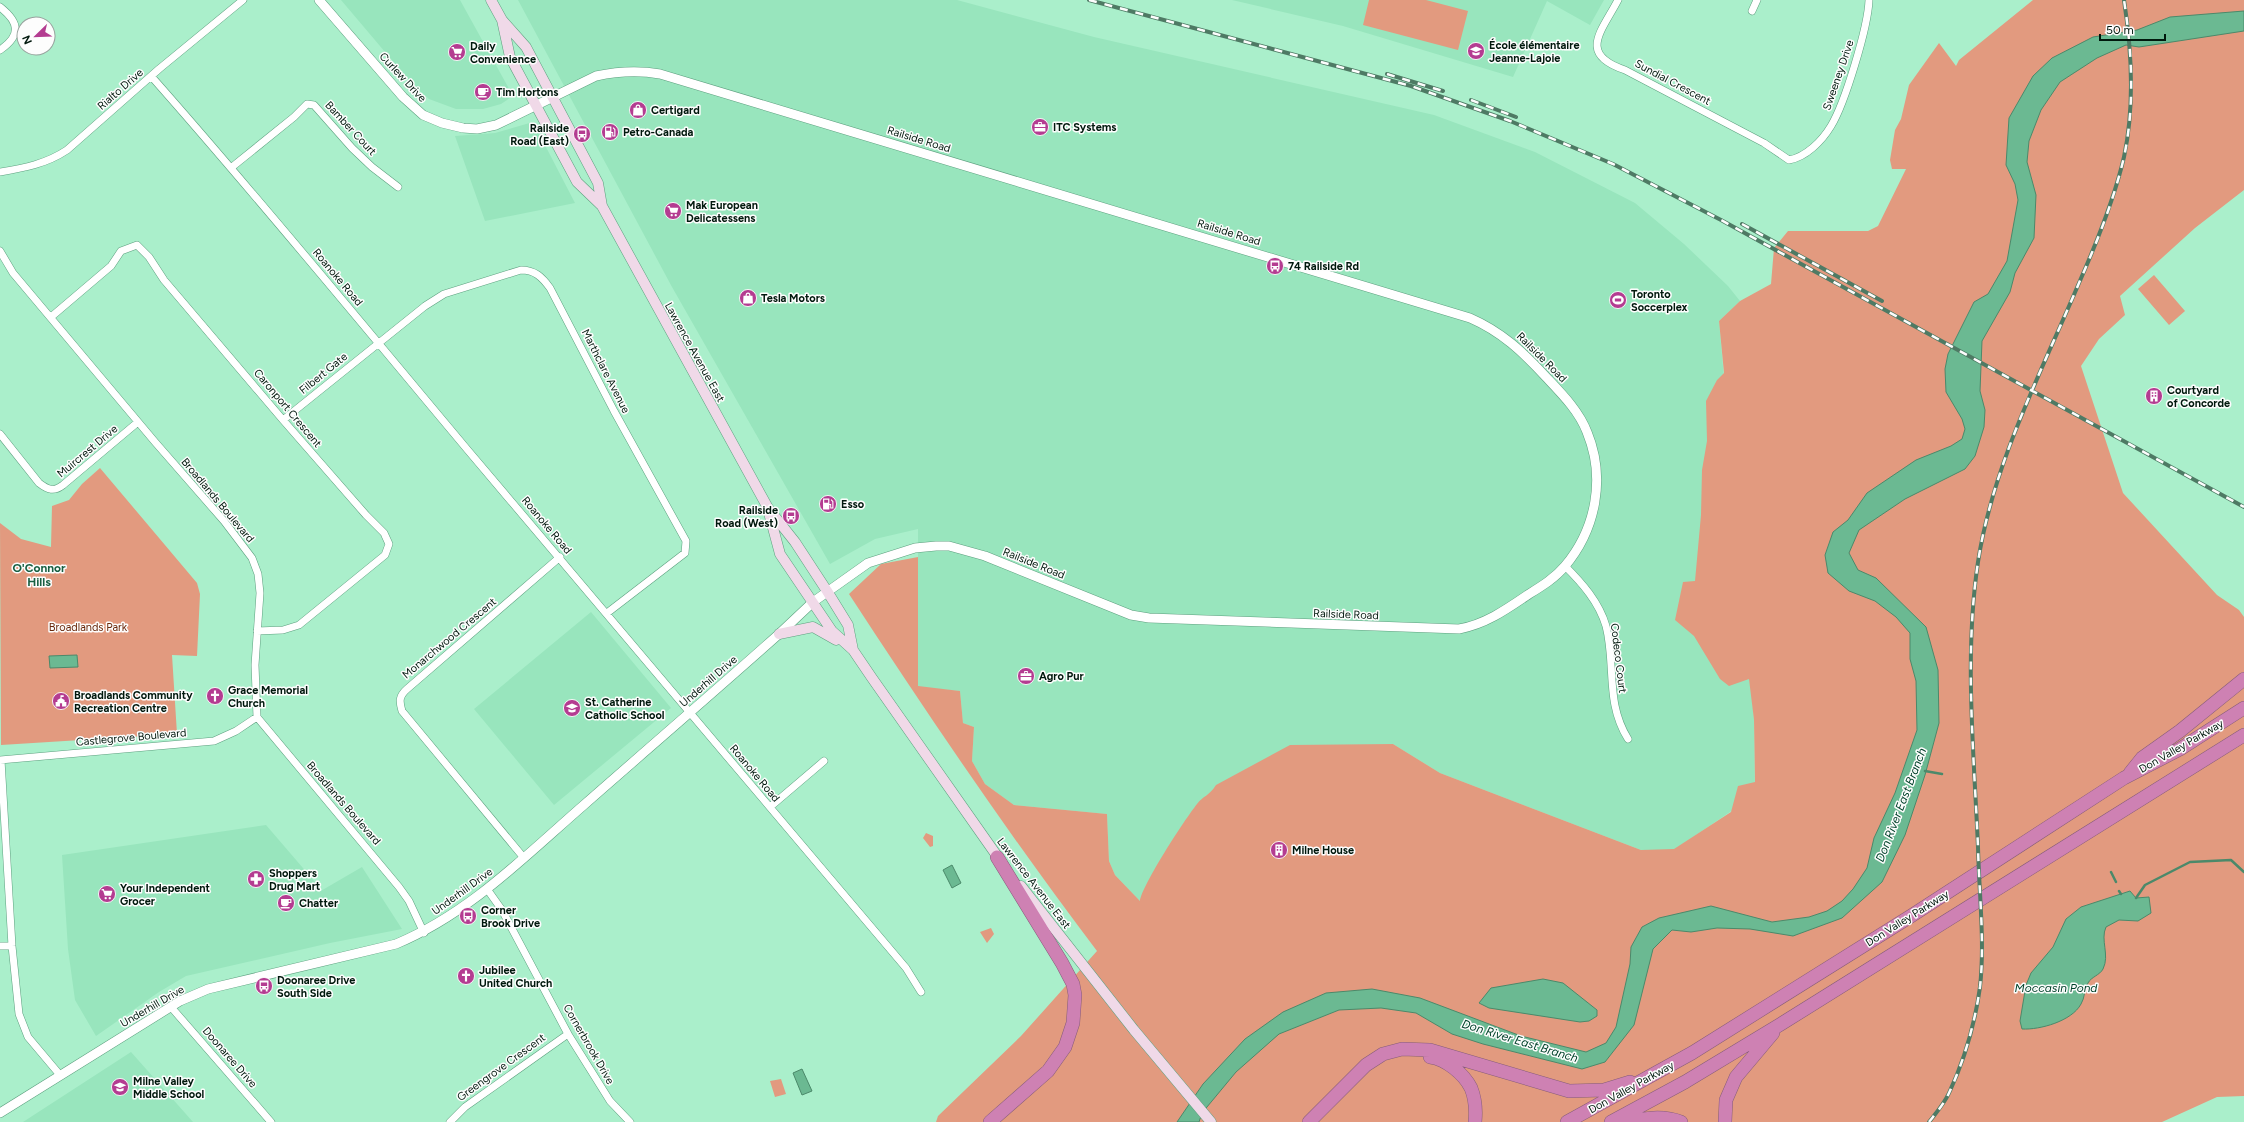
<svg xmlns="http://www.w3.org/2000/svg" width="2244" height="1122" font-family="Figtree,sans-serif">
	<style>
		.built { fill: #98e5bd }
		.green { fill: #e29a7f }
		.water { fill: #6bb992; stroke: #4b896a }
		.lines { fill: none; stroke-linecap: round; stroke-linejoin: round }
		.stream { stroke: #4b896a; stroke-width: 2.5 }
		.minor-casing { stroke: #5da07f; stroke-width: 8 }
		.tertiary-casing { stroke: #5da07f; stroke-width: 10 }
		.secondary-casing { stroke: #5da07f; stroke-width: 11 }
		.motorway-casing { stroke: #865c79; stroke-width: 14 }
		.minor { stroke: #fff; stroke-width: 7 }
		.tertiary { stroke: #fff; stroke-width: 9 }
		.secondary { stroke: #f0d9e8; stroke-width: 10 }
		.motorway { stroke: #ce81b3; stroke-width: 13 }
		.rail-casing { stroke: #4e7a64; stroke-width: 4 }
		.rail { stroke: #fdfdfd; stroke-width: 2.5; stroke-dasharray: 8; stroke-linecap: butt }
		.labels { text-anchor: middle; stroke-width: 3; stroke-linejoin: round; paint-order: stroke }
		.poi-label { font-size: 11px; font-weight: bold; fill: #00180d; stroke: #fdfdfd; text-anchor: start }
		.street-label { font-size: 11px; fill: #00180d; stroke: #fdfdfd }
		.park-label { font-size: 11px; fill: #69280c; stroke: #fdfdfd }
		.neighbourhood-label { font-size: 12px; font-weight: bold; fill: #185f42; stroke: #fdfdfd }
		.water-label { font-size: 12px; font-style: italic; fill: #00422a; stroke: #fdfdfd }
	</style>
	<rect width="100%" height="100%" fill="#aaefcb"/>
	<!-- built -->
	<path class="built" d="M 341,0 L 460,0 L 513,96 L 501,104 L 483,109 L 456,109 L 429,99 L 413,85 Z
		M 518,0 L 957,0 L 1094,37 L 1434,115 L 1535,152 L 1635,203 L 1684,244 L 1728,286 L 1740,301 L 1719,321 L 1754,720 L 1755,795 L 1662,858 L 1440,773 L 1393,744 L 1154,888 L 1141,902 L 1115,875 L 1109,861 L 1107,814 L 1014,805 L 985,784 L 972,761 L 974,727 L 963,723 L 960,691 L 918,687 L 918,529 L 875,539 L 830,564 L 672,287 Z
		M 1232,0 L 1604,0 L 1590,25 L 1547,1 L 1513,77 L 1343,26 Z
		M 533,122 L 575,203 L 485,221 L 455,136 L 495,133 Z
		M 591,612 L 671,708 L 554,805 L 474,709 Z
		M 266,825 L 315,882 L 319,892 L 362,867 L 402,929 L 330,943 L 186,976 L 159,992 L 96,1036 L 75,1000 L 68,949 L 62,855 Z
		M 131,1052 L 193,1122 L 23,1122 Z"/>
	<!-- green -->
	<path class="green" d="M 1369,0 L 1426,0 L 1468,11 L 1458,50 L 1363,25 Z
		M 2033,0 L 2244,0 L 2244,190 L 2195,228 L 2120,296 L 2125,315 L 2099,339 L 2081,366 L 2123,493 L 2217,595 L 2239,610 L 2244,617 L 2244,1096 L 2217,1097 L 2162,1122 L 936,1122 L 938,1116 L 1021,1036 L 1097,951 C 1009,835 928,715 849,594 L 881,564 L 918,557 L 918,686 L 960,691 L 963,723 L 974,727 L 972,761 L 985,784 L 1014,805 L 1107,814 L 1109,861 L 1115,875 L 1140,901 C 1142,885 1185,819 1197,804 C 1203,796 1209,796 1216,785 L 1290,745 L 1393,744 L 1440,773 L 1641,850 L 1674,849 L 1731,812 L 1738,786 L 1755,782 L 1754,720 L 1749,679 L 1729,686 L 1720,679 L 1694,636 L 1675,620 L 1683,582 L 1695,581 L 1701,515 L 1702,470 L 1707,441 L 1706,401 L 1717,380 L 1724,373 L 1719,321 L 1740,301 L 1771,284 L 1774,248 L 1788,231 L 1868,231 L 1878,226 L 1906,169 L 1892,169 L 1890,160 L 1895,130 L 1901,119 L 1909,85 L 1939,43 L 1956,66 L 1959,60 Z
		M 2154,275 L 2185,311 L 2169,325 L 2138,289 Z
		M 100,468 L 197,583 L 200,594 L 197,656 L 172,655 L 177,734 L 1,745 L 0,523 L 21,539 L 51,547 L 52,506 L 69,500 L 82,484 Z
		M 926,833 L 933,836 L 933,846 L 930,847 L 923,838 Z
		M 991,928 L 994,934 L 987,943 L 980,932 Z
		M 781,1079 L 786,1094 L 775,1097 L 770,1081 Z"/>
	<!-- water -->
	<path class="water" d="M 2244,11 L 2244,31 L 2139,47 L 2126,45 L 2097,58 L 2060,82 L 2041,110 L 2029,141 L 2027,162 L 2036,195 L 2034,238 L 2015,273 L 2010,292 L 1982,341 L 1980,391 L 1985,410 L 1984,427 L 1975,456 L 1965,469 L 1905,499 L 1859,530 L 1849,553 L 1858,570 L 1876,578 L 1926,627 L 1938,670 L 1939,723 L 1925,775 L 1905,835 L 1882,882 L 1842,918 L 1793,936 L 1750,929 L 1717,928 L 1691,932 L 1672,930 L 1653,949 L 1634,1025 L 1605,1062 L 1582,1069 L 1483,1044 L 1452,1034 L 1416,1013 L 1381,1008 L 1339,1010 L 1279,1034 L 1236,1072 L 1202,1113 L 1199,1122 L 1177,1122 L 1203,1084 L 1245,1039 L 1283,1012 L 1326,993 L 1372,989 L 1420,998 L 1521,1036 L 1586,1052 L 1606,1043 L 1616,1027 L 1630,964 L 1631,947 L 1642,927 L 1659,918 L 1711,906 L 1772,922 L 1809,917 L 1827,911 L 1842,901 L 1853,889 L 1867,868 L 1874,838 L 1895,793 L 1917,730 L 1916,681 L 1910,659 L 1910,633 L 1896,617 L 1875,601 L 1849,591 L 1828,573 L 1825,555 L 1833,532 L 1848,520 L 1867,493 L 1916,460 L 1951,446 L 1962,439 L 1965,429 L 1962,419 L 1946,392 L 1945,369 L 1948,354 L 1974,302 L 1988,294 L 2007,261 L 2018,200 L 2015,184 L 2006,165 L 2009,118 L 2033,76 L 2052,58 L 2093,37 L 2137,30 L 2170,17 Z
		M 77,655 L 78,667 L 50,668 L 49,656 Z
		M 952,865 L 961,883 L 952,888 L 943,870 Z
		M 2130,891 L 2136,898 L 2149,897 L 2151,913 L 2138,921 L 2119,920 L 2106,927 C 2100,940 2110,955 2103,969 C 2100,975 2091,977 2088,983 C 2084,989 2085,998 2081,1004 C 2072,1021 2040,1030 2022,1029 L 2020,1021 L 2026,985 L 2031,973 L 2053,947 L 2066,919 L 2081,907 Z
		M 1543,979 L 1563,983 L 1597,1010 L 1597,1016 L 1589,1021 L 1580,1022 L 1489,1008 L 1479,1003 L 1491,988 Z
		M 802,1069 L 812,1091 L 802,1095 L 793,1073 Z"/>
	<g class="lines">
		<!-- stream -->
		<path class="stream" d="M 1925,771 L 1942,774
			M 2111,872 L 2116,882
			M 2119,891 L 2121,894
			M 2136,898 L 2145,885 L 2190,862 L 2231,860 L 2244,872"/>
		<!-- minor casing -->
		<g class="minor-casing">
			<path id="minor" d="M 1618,0 C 1602,31 1577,54 1625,70 L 1764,143 L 1789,160 C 1806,157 1822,141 1831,126 C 1845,103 1868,27 1869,0
				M 0,7 C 19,22 22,35 0,50
				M 1752,11 L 1757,0
				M 151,76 C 259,198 362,324 466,448 C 613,621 760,794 906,968 L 921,992
				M 232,167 L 294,117 L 307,104 L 314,105 L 352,148 L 372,167 L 398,187
				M 0,172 C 24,168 46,164 67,150 L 159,69 L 243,0
				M 0,251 L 13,273 L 155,442 L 224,521 L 252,558 L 258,574 L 260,593 L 255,665 L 257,717 L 399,887 L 409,901 L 424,933
				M 51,317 L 111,266 L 121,251 L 137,245 L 149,257 L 164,280 L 283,420 L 366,515 L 384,533 L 389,544 L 385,555 L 299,625 L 283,630 L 257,631
				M 283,420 L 425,306 L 444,294 L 521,270 C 535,270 542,277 550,288 L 614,411 L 686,541 L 685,553 L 607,613
				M 0,434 L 39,483 C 48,490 54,492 63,485 L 138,422
				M 1565,566 C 1582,583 1599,602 1606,626 C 1616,665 1605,702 1628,739
				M 0,760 L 214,741 L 236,731 L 257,717
				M 1,760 L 12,946 L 19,1014 L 28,1037 L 60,1075
				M 770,807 L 824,761
				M 524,858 L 402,711 C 399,701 399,696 407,689 L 560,557
				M 487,889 L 502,910 L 568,1034 L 610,1101 L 630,1122
				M 0,946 L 12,946
				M 171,1007 L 271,1122
				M 450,1122 L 465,1107 L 568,1034"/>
		</g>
		<!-- tertiary casing -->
		<g class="tertiary-casing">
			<path id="tertiary" d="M 0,1113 L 180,1001 L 208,989 L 396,944 C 470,913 525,856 585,804 C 650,747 715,691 779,634 L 813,602 L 868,563 L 915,548 L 936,546 L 949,546 L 985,556 L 1131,615 L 1149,618 L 1459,629 C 1486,624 1507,609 1529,594 C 1542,586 1555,578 1565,566 C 1596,529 1606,478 1587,432 C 1579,411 1562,394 1546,377 C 1523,352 1502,332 1470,318 L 660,74 C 638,70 619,71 596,76 L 496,125 L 477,129 L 463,128 L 442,123 L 423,115 L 403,97 L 319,0"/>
		</g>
		<!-- secondary casing -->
		<g class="secondary-casing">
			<path id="secondary" d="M 491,0 L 502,20 L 526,47 L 598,183 L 602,206
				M 502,20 L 510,57 L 577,182 L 602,206 L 768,508 L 795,542 L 827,591 L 848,625 L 853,650 L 872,678 L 1002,863
				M 769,513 L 780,554 L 832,631 L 853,650
				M 779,634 L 813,627 L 836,640
				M 1021,886 L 1134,1030 L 1211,1122"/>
		</g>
		<!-- motorway casing -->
		<g class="motorway-casing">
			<path id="motorway" d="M 2130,773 L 2142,758 L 2180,731 L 2244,679
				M 1430,1057 C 1446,1059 1464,1074 1471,1088 C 1475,1098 1476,1112 1475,1122
				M 990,1122 L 1048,1071 L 1065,1047 L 1073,1023 L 1075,995 L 1073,984 L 1062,963 L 997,857
				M 1309,1122 L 1366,1065 L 1383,1054 L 1402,1049 L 1430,1050 L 1569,1091 L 1604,1090 L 1630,1082
				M 1567,1122 L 1692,1053 L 1911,916 L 2124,778 L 2180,749 L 2244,708
				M 1611,1122 L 1685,1082 L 1781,1024 L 2244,735
				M 1626,1122 C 1645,1118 1663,1115 1681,1122
				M 1725,1122 L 1726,1100 L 1736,1077 L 1773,1033"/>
		</g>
		<!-- minor -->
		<use href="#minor" class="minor"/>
		<!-- tertiary -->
		<use href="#tertiary" class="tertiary"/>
		<!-- secondary -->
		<use href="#secondary" class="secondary"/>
		<!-- motorway -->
		<use href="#motorway" class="motorway"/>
		<!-- rail casing -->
		<g class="rail-casing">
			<path id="rail" d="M 1089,0 L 1411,86 L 1510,121 L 1613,164 L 1721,220 L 2244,507
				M 1387,74 L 1443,91
				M 1471,100 L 1516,117
				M 1742,224 L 1882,301
				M 1929,1122 C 1936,1113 1944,1104 1949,1093 C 1964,1061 1975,1023 1980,987 C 1985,942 1979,893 1978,847 C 1974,753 1964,655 1978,562 C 1993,464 2041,373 2079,283 C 2097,242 2114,200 2124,157 C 2135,105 2132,52 2124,0"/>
		</g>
		<!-- rail -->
		<use href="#rail" class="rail"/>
	</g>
	<!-- icons -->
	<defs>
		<g id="school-disc" transform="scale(0.9)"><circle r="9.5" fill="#b43c91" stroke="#fdfdfd"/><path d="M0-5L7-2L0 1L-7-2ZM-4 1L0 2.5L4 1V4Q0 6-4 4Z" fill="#fff"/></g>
		<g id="supermarket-disc" transform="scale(0.9)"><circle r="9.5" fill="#b43c91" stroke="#fdfdfd"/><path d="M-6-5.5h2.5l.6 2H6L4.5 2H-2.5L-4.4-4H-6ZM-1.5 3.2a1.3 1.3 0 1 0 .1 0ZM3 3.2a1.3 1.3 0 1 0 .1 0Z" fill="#fff"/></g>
		<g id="cafe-disc" transform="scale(0.9)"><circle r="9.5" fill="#b43c91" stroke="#fdfdfd"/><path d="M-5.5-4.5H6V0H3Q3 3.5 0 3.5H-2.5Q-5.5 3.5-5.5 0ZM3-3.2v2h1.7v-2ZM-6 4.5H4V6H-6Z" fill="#fff"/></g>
		<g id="shop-disc" transform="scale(0.9)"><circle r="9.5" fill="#b43c91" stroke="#fdfdfd"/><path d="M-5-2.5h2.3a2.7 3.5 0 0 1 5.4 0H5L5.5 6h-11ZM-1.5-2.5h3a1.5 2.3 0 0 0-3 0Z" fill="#fff"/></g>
		<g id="office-disc" transform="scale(0.9)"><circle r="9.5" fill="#b43c91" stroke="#fdfdfd"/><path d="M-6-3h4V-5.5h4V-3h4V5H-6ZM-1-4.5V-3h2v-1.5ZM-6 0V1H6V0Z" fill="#fff"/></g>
		<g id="fuel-disc" transform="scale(0.9)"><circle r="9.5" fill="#b43c91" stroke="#fdfdfd"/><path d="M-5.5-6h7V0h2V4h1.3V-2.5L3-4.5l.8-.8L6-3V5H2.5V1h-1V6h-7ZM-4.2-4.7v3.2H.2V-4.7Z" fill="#fff"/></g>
		<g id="bus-disc" transform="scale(0.9)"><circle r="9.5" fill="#b43c91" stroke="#fdfdfd"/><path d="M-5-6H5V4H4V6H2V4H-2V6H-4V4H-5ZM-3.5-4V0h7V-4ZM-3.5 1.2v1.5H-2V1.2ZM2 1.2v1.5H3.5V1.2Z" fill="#fff"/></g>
		<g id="stadium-disc" transform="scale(0.9)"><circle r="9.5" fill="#b43c91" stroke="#fdfdfd"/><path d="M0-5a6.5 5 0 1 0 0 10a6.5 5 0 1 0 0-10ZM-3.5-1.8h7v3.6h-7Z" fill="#fff"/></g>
		<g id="building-disc" transform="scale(0.9)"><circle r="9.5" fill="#b43c91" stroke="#fdfdfd"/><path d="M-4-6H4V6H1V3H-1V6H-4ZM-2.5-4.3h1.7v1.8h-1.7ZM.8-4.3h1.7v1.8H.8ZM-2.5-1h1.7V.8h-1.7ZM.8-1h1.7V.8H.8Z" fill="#fff"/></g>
		<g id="church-disc" transform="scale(0.9)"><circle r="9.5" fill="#b43c91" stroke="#fdfdfd"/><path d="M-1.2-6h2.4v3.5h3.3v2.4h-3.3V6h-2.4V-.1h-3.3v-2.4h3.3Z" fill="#fff"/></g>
		<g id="civic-disc" transform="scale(0.9)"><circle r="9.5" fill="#b43c91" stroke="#fdfdfd"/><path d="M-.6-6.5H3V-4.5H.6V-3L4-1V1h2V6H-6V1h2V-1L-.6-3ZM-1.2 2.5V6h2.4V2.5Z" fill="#fff"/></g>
		<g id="pharmacy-disc" transform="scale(0.9)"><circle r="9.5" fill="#b43c91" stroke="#fdfdfd"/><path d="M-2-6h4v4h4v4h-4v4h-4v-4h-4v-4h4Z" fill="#fff"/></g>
	</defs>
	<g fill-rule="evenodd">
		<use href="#school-disc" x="1476" y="51"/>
		<use href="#supermarket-disc" x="457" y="52"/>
		<use href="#cafe-disc" x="483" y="92"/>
		<use href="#shop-disc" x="638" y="110"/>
		<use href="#office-disc" x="1040" y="127"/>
		<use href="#fuel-disc" x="610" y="132"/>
		<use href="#bus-disc" x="582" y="134"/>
		<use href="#supermarket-disc" x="673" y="211"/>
		<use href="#bus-disc" x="1275" y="266"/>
		<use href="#shop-disc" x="748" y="298"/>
		<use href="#stadium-disc" x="1618" y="300"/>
		<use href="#building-disc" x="2154" y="396"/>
		<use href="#fuel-disc" x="828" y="504"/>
		<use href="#bus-disc" x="791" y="516"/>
		<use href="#office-disc" x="1026" y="676"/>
		<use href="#church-disc" x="215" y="696"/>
		<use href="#civic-disc" x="61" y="701"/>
		<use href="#school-disc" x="572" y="708"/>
		<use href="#building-disc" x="1279" y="850"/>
		<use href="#pharmacy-disc" x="256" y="879"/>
		<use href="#supermarket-disc" x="107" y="894"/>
		<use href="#cafe-disc" x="286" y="903"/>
		<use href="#bus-disc" x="468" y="916"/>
		<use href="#church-disc" x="466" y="976"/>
		<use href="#bus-disc" x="264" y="986"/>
		<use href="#school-disc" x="120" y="1087"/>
	</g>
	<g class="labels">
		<!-- poi labels -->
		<g class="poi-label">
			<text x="1489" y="49">École élémentaire<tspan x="1489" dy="13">Jeanne-Lajoie</tspan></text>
			<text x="470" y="50">Daily<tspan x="470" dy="13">Convenience</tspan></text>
			<text x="496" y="96">Tim Hortons</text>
			<text x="651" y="114">Certigard</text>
			<text x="1053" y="131">ITC Systems</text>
			<text x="569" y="132" text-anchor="end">Railside<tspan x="569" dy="13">Road (East)</tspan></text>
			<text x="623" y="136">Petro-Canada</text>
			<text x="686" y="209">Mak European<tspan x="686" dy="13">Delicatessens</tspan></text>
			<text x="1288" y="270">74 Railside Rd</text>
			<text x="1631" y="298">Toronto<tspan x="1631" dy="13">Soccerplex</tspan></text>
			<text x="761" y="302">Tesla Motors</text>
			<text x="2167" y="394">Courtyard<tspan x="2167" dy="13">of Concorde</tspan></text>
			<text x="841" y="508">Esso</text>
			<text x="778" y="514" text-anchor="end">Railside<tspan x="778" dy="13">Road (West)</tspan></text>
			<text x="1039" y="680">Agro Pur</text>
			<text x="228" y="694">Grace Memorial<tspan x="228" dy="13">Church</tspan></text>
			<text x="74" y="699">Broadlands Community<tspan x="74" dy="13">Recreation Centre</tspan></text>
			<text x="585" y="706">St. Catherine<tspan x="585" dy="13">Catholic School</tspan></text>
			<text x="1292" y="854">Milne House</text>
			<text x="269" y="877">Shoppers<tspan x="269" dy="13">Drug Mart</tspan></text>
			<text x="120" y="892">Your Independent<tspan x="120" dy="13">Grocer</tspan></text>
			<text x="299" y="907">Chatter</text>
			<text x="481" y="914">Corner<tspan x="481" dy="13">Brook Drive</tspan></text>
			<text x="479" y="974">Jubilee<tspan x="479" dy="13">United Church</tspan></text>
			<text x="277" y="984">Doonaree Drive<tspan x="277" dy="13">South Side</tspan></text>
			<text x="133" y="1085">Milne Valley<tspan x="133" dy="13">Middle School</tspan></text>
		</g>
		<!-- street labels -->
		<g class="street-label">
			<text transform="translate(1838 75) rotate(-71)" y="4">Sweeney Drive</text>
			<text transform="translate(403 77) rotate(47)" y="4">Curlew Drive</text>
			<text transform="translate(1673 82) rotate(28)" y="4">Sundial Crescent</text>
			<text transform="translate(120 89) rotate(-41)" y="4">Rialto Drive</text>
			<text transform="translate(351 128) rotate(47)" y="4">Bamber Court</text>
			<text transform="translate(919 139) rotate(17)" y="4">Railside Road</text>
			<text transform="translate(1229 232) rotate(17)" y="4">Railside Road</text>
			<text transform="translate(338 277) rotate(50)" y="4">Roanoke Road</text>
			<text transform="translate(695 352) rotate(61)" y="4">Lawrence Avenue East</text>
			<text transform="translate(1542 357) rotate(45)" y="4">Railside Road</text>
			<text transform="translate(606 371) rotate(63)" y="4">Marthclare Avenue</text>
			<text transform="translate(323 373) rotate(-39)" y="4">Filbert Gate</text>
			<text transform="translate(288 408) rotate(50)" y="4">Caronport Crescent</text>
			<text transform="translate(87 451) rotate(-40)" y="4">Muircrest Drive</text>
			<text transform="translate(218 500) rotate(50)" y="4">Broadlands Boulevard</text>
			<text transform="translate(547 525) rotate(50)" y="4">Roanoke Road</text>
			<text transform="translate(1034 563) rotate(22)" y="4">Railside Road</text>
			<text transform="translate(1346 614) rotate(2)" y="4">Railside Road</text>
			<text transform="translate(449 638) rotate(-40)" y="4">Monarchwood Crescent</text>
			<text transform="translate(1619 658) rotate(83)" y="4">Codeco Court</text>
			<text transform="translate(708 681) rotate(-41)" y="4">Underhill Drive</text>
			<text transform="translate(131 737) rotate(-5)" y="4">Castlegrove Boulevard</text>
			<text transform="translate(2181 746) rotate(-30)" y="4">Don Valley Parkway</text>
			<text transform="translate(755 773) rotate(50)" y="4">Roanoke Road</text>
			<text transform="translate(344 803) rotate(49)" y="4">Broadlands Boulevard</text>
			<text transform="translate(1034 883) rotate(52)" y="4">Lawrence Avenue East</text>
			<text transform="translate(462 891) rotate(-36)" y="4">Underhill Drive</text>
			<text transform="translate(1907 918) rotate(-32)" y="4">Don Valley Parkway</text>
			<text transform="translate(152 1006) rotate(-30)" y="4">Underhill Drive</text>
			<text transform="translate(589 1044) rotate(60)" y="4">Cornerbrook Drive</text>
			<text transform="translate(230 1057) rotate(49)" y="4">Doonaree Drive</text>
			<text transform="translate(501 1067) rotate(-36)" y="4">Greengrove Crescent</text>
			<text transform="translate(1631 1087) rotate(-29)" y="4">Don Valley Parkway</text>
		</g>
		<!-- park labels -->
		<g class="park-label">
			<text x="88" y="631">Broadlands Park</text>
		</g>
		<!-- neighbourhood labels -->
		<g class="neighbourhood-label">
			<text x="39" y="572">O'Connor<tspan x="39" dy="14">Hills</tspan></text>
		</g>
		<!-- water labels -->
		<g class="water-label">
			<text transform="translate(1901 805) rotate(-69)" y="4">Don River East Branch</text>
			<text x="2056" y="992">Moccasin Pond</text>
			<text transform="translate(1520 1041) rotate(17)" y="4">Don River East Branch</text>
		</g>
	</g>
	<!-- north arrow -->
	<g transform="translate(36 36) rotate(247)"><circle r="19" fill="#fdfdfd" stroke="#98a19d"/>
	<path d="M0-3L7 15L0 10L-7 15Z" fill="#b43c91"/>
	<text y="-6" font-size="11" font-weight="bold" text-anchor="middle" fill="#00180d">N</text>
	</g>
	<!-- scale -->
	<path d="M2100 34v6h65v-6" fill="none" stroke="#00180d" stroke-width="2"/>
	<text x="2106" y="34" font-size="12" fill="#00180d" stroke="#fdfdfd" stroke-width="3" paint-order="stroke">50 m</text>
</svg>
